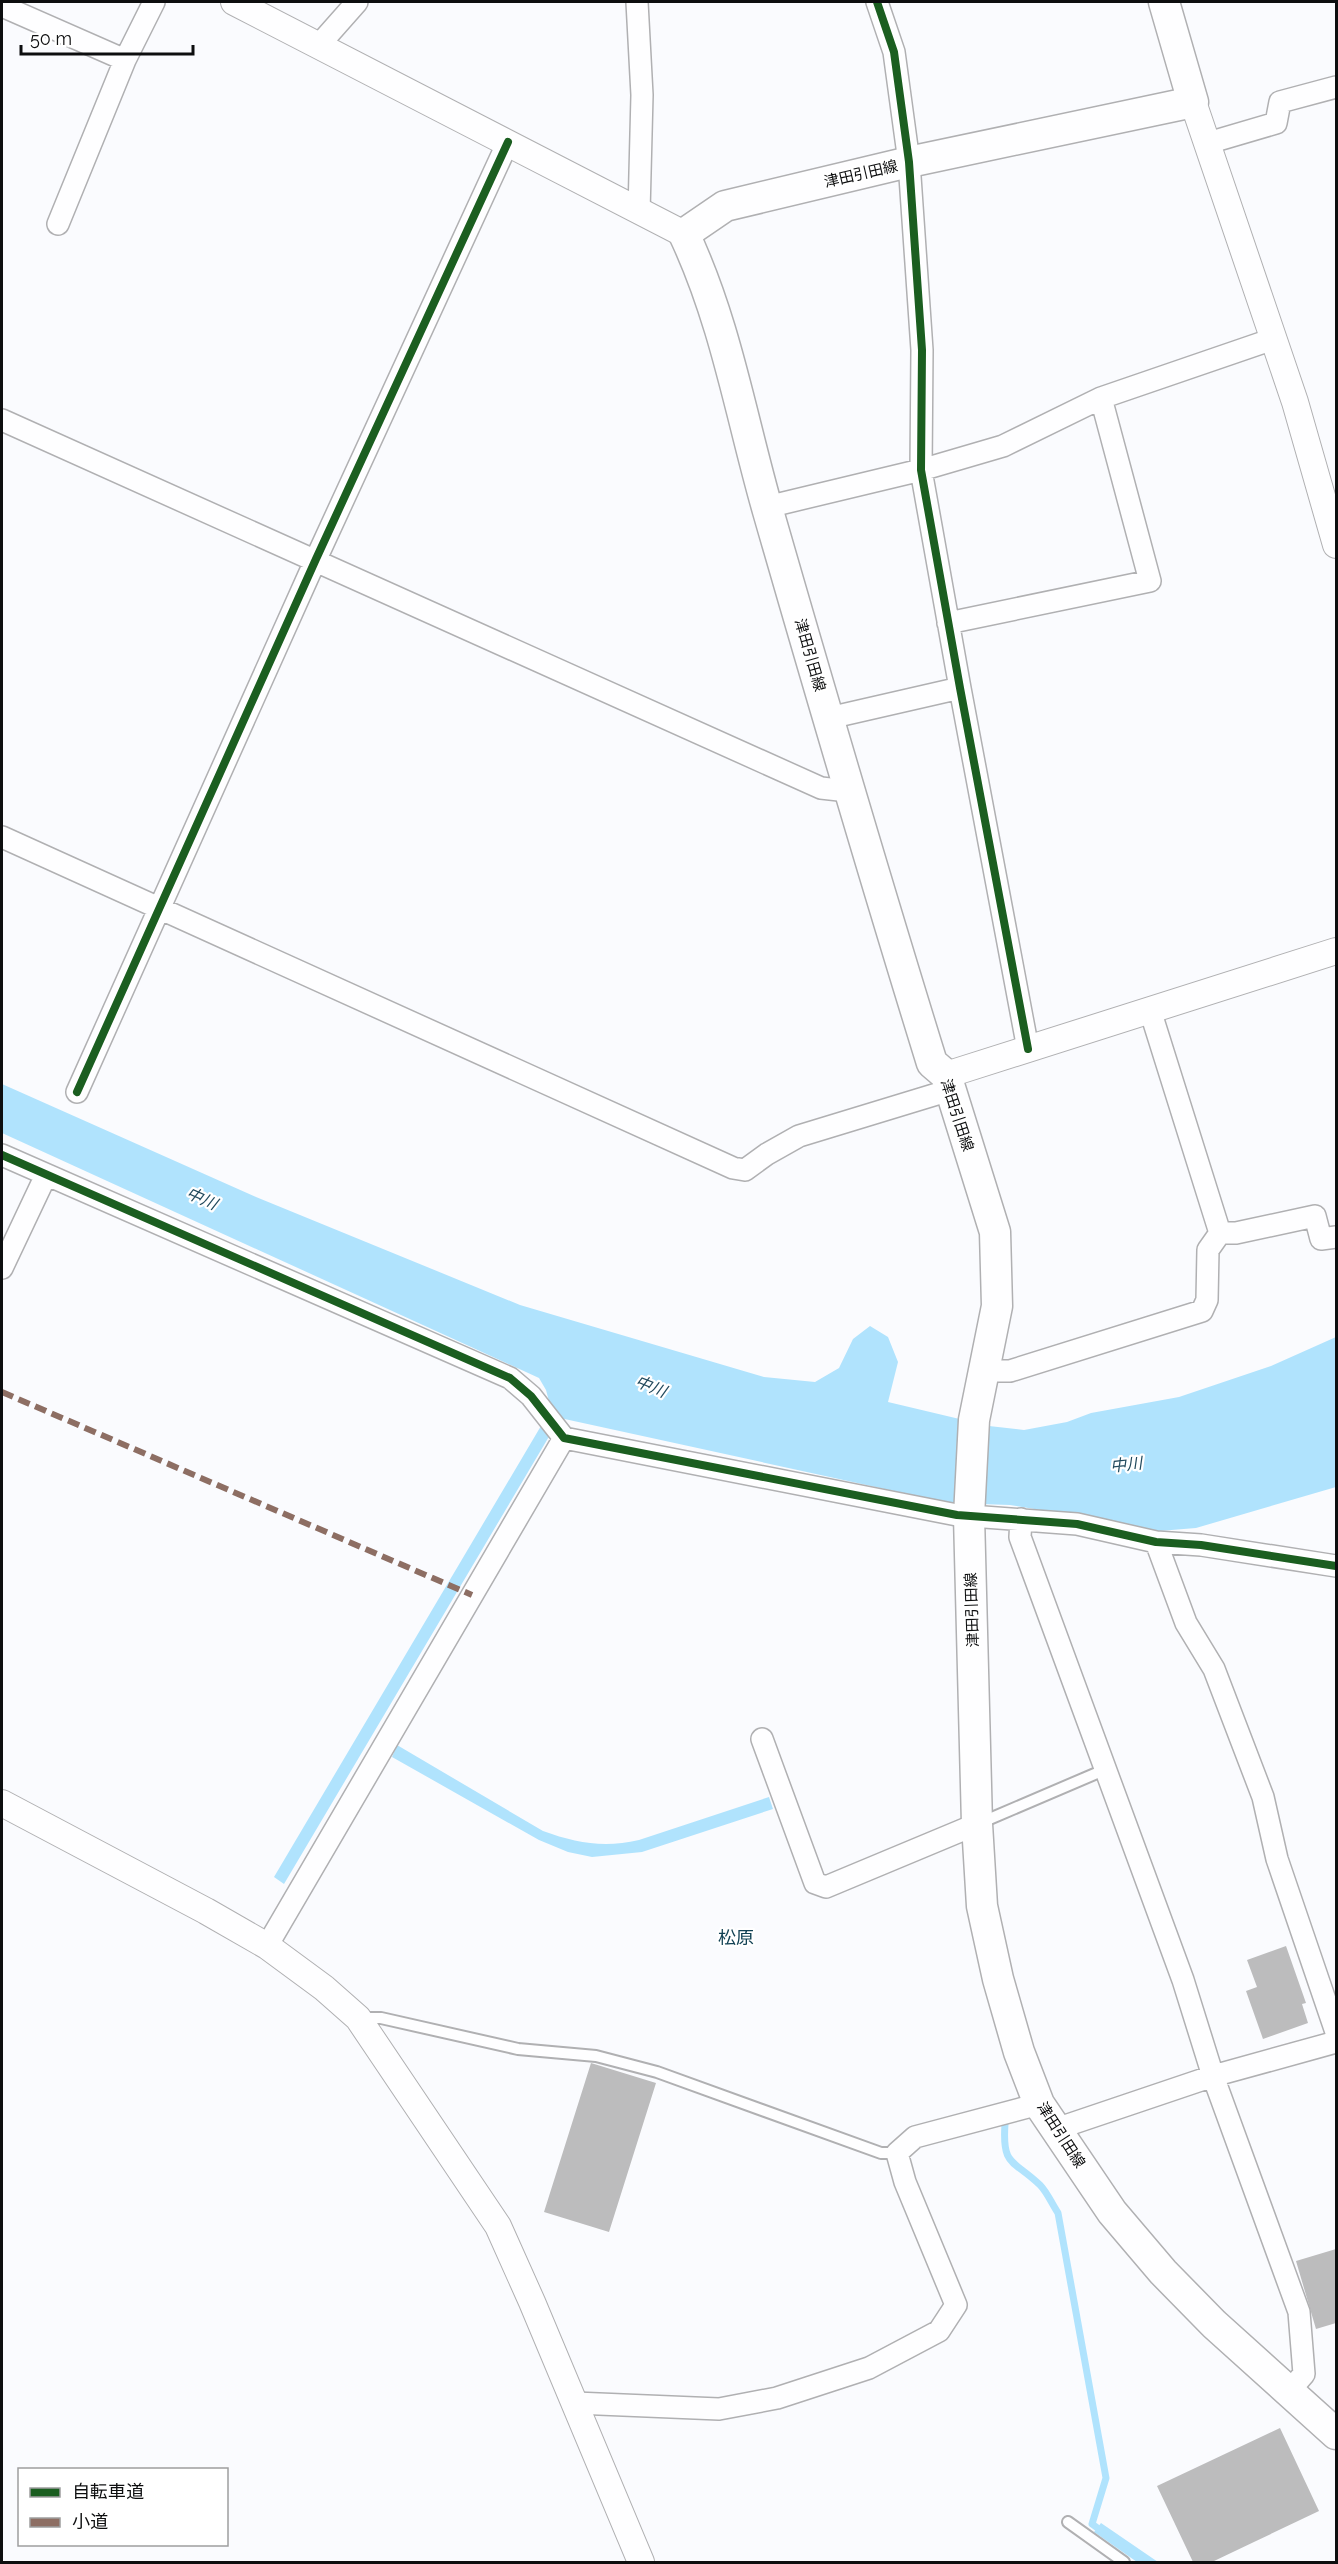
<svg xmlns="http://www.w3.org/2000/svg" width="1338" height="2564" font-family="Raleway,'Noto Sans JP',sans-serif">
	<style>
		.water { fill: #b0e3fd }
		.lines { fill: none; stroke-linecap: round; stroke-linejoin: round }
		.stream { stroke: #b0e3fd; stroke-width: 7 }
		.building { fill: #bcbcbd }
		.service-casing { stroke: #b0b0b2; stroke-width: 14 }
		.minor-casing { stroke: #b0b0b2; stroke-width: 24 }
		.tertiary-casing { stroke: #b0b0b2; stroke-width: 28 }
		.secondary-casing { stroke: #b0b0b2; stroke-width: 33 }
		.service { stroke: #fefeff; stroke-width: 10 }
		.minor { stroke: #fefeff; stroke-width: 21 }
		.tertiary { stroke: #fefeff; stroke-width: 26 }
		.secondary { stroke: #fefeff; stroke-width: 30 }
		.quiet { stroke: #8d6e63; stroke-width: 6; stroke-dasharray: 12 6; stroke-linecap: butt }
		.cycleway-casing { stroke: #fff; stroke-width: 11 }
		.cycleway { stroke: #1b5e20; stroke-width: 8 }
		.labels { text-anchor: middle; stroke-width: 4.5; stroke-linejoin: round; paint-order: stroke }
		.street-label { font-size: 15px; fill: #0d0e0f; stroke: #fff }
		.water-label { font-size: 16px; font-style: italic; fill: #224a5d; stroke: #fff }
		.quarter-label { font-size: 18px; fill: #114154; stroke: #fff }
	</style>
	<rect width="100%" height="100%" fill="#fafbfe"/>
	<!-- water -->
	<path class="water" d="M 2,1084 L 256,1197 L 520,1305 L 764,1377 L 815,1382 L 839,1368 L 853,1339 L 870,1326 L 888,1337 L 898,1362 L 888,1402 L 989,1426 L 1024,1430 L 1067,1422 L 1091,1413 L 1179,1397 L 1271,1366 L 1336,1337 L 1336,1487 L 1196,1528 L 1147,1532 L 1077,1516 L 1010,1505 L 949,1503 L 560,1418 L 284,1884 L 274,1877 L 551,1409 L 546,1390 L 539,1378 L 2,1133 Z
		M 397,1745 L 543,1831 C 576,1843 604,1848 639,1840 L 769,1797 L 773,1809 L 642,1852 L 592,1857 L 568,1852 L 539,1840 L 392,1757 Z
		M 1101,2523 L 1158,2562 L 1137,2562 L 1094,2532 Z"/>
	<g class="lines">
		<!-- stream -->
		<path class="stream" d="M 1005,2124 C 1002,2167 1013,2159 1040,2185 C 1047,2192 1052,2204 1058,2213 L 1106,2478 L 1092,2524 L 1103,2532"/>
	</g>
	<!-- building -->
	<path class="building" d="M 1286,1946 L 1306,2003 L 1302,2004 L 1308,2023 L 1263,2039 L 1246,1991 L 1257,1987 L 1247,1960 Z
		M 591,2063 L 656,2083 L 609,2232 L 544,2212 Z
		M 1336,2249 L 1336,2323 L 1316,2329 L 1296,2261 Z
		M 1280,2428 L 1319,2511 L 1212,2562 L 1193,2562 L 1157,2486 Z"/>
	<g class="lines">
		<!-- service casing -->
		<g class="service-casing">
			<path id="service" d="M 980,1823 L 1104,1770
				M 359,2018 L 381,2018 L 518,2049 L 596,2056 L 657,2072 L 881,2153 L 897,2153
				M 1068,2522 L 1124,2562"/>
		</g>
		<!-- minor casing -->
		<g class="minor-casing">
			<path id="minor" d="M 637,2 L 642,95 L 639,212
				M 877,2 L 894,52 L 909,162 L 922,350 L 921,470 L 960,688 L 1028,1049
				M 2,6 L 125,60
				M 319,45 L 357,2
				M 1208,143 L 1276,123 L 1280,102 L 1336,87
				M 58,224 L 125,60 L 154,2
				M 2,420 L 821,788 L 848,791
				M 767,507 L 921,470 L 1003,446 L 1101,398 L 1273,339
				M 948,623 L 1150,581 L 1101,398
				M 829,718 L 960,688
				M 2,837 L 733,1168 L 745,1170 L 767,1154 L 799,1136 L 950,1090
				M 77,1092 L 316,559 L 508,142
				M 2,1155 L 510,1378 L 531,1396 L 564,1438 L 957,1515 L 1077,1524 L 1156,1542 L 1201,1545 L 1336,1566
				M 1220,1233 L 1236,1233 L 1315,1216 L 1321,1239 L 1336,1237
				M 2,1268 L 46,1175
				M 982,1371 L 1010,1371 L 1202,1311 L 1207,1300 L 1208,1250 L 1220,1233 L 1150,1010
				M 1021,1519 L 1020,1537 L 1183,1980 L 1213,2076 L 1299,2312 L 1304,2374 L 1290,2390
				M 1156,1542 L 1186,1623 L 1214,1669 L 1263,1797 L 1277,1859 L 1336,2032
				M 762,1739 L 815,1883 L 826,1887 L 977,1824
				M 267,1946 L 564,1438
				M 1056,2129 L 1213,2076 L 1336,2042
				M 575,2403 L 719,2409 L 777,2398 L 869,2368 L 939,2331 L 956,2305 L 905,2182 L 897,2153 L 915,2137 L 1039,2104"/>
		</g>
		<!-- tertiary casing -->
		<g class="tertiary-casing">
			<path id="tertiary" d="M 234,2 L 684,234
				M 1193,102 L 1295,402 L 1336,545
				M 946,1075 L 1336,951
				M 2,1803 L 206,1911 L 267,1946 L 324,1988 L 358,2018 L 498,2226 L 532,2302 L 641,2562"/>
		</g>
		<!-- secondary casing -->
		<g class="secondary-casing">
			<path id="secondary" d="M 1164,2 L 1193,102 L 909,162 L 725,206 L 684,234 C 726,323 741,417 768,511 C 821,695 875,879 932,1063 L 946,1075 L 995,1232 L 997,1306 L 974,1420 L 969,1516 L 977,1824 L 982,1906 L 998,1979 L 1019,2052 L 1039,2104 L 1112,2212 L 1163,2272 L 1214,2324 L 1336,2434"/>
		</g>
		<!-- service -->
		<use href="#service" class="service"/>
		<!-- minor -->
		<use href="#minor" class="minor"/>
		<!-- tertiary -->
		<use href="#tertiary" class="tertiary"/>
		<!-- secondary -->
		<use href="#secondary" class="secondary"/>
		<!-- quiet -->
		<path class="quiet" d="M 2,1392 L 472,1595"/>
		<!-- cycleway casing -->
		<g class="cycleway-casing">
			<path id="cycleway" d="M 877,2 L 894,52 L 909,162 L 922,350 L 921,470 L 960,688 L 1028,1049
				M 77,1092 L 316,559 L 508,142
				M 2,1155 L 510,1378 L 531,1396 L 564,1438 L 957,1515 L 1077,1524 L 1156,1542 L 1201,1545 L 1336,1566"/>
		</g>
		<!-- cycleway -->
		<use href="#cycleway" class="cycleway"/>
	</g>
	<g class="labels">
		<!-- street labels -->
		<g class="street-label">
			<text transform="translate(861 174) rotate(-13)" y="5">津田引田線</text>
			<text transform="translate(810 655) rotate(74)" y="5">津田引田線</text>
			<text transform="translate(957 1115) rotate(72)" y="5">津田引田線</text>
			<text transform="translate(972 1610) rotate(-92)" y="5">津田引田線</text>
			<text transform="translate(1061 2135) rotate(57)" y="5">津田引田線</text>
		</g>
		<!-- water labels -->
		<g class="water-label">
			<text transform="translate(202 1198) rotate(24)" y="6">中川</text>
			<text transform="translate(651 1386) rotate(22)" y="6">中川</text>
			<text transform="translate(1126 1464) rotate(-6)" y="6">中川</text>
		</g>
		<!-- quarter labels -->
		<g class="quarter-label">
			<text x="736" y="1944">松原</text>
		</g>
	</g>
	<!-- border -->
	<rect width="1338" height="2564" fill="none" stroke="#0d0e0f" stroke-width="6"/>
	<!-- legend -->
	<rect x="18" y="2468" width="210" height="78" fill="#ffffff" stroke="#9e9f9f" stroke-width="1.5"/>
	<rect x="30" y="2488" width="30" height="9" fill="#1b5e20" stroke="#9e9f9f" stroke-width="1.5"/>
	<text x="72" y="2498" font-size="18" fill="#0d0e0f">自転車道</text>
	<rect x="30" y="2518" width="30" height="9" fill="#8d6e63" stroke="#9e9f9f" stroke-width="1.5"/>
	<text x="72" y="2528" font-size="18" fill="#0d0e0f">小道</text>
	<!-- scale -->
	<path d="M21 45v9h172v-9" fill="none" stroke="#0d0e0f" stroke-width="3"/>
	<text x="30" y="45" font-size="18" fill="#0d0e0f" stroke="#ffffff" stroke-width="4.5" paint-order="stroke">50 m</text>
</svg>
